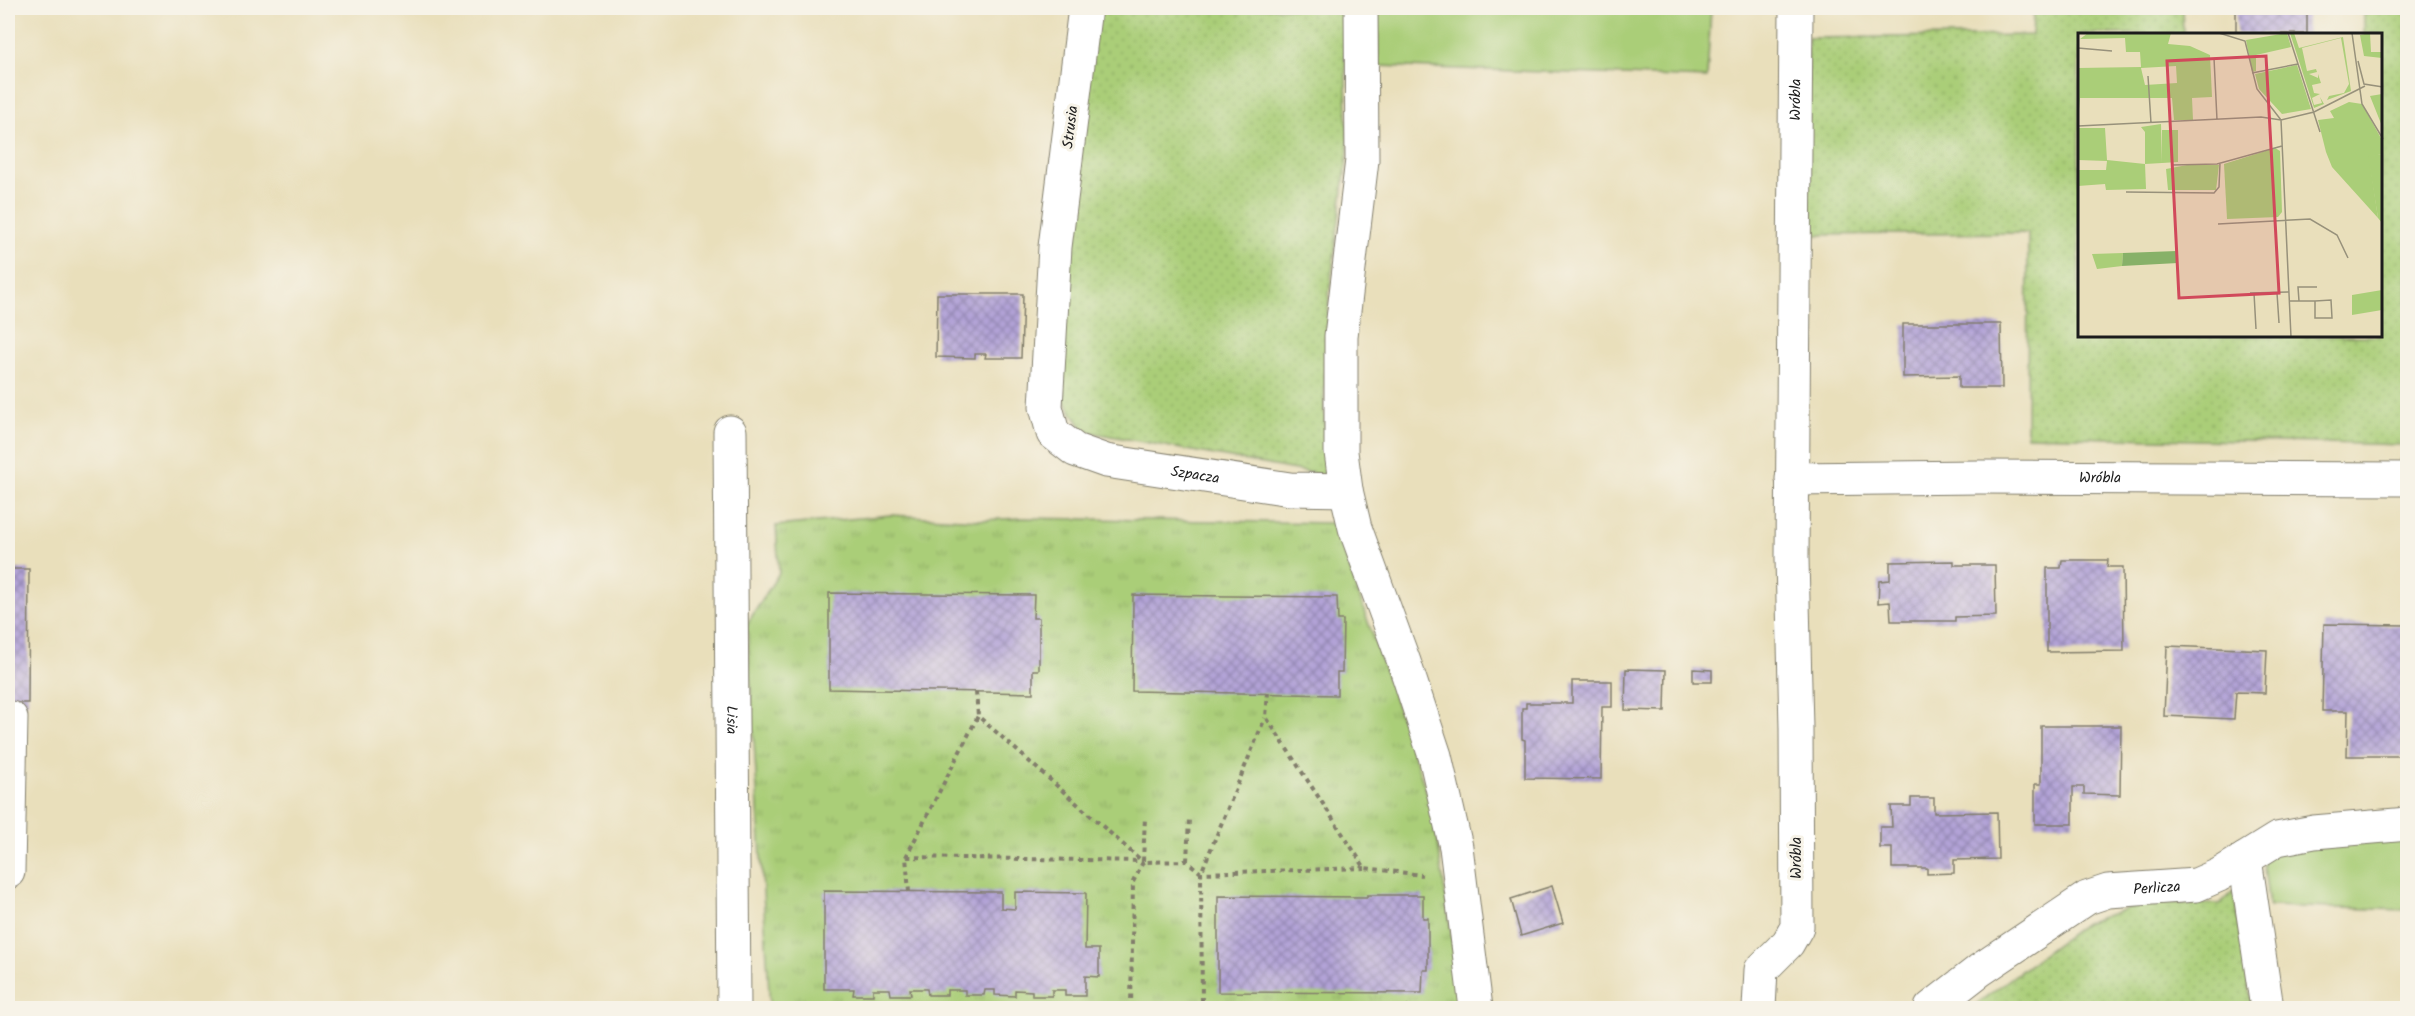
<svg xmlns="http://www.w3.org/2000/svg" width="2415" height="1016" font-family="Kalam,sans-serif">
	<style>
		.grass { fill: url(#grass-dots); stroke: #63754a; stroke-width: 1.5 }
		.park { fill: url(#park-tufts); stroke: #63754a; stroke-width: 1.5 }
		.garden { fill: #aace78; stroke: #63754a; stroke-width: 1.5 }
		.building { fill: url(#building-cross-hatch) }
		.lines { fill: none; stroke-linecap: round; stroke-linejoin: round }
		.minor-casing { stroke: #827e6c; stroke-width: 35 }
		.path { stroke: #827e6c; stroke-width: 4; stroke-dasharray: 4.5 4.5; stroke-linecap: butt }
		.minor { stroke: #fff; stroke-width: 33 }
		.labels { text-anchor: middle; stroke-width: 6; stroke-linejoin: round; paint-order: stroke }
		.street-label { font-size: 15px; fill: #1c1c1c; stroke: #f7f3e8 }
		.inset-road { fill: none; stroke: #97917b; stroke-width: 1.5 }
		.view { fill: #d1495b; fill-opacity: 0.15; stroke: #d1495b; stroke-width: 3 }
		.inset-edge { fill: none; stroke: #1c1c1c; stroke-width: 3 }
	</style>
	<defs>
		<pattern id="grass-dots" width="8" height="8" patternUnits="userSpaceOnUse" patternTransform="scale(1.5)"><rect width="8" height="8" fill="#aace78"/><path d="M2 2h.1M6 6h.1" fill="none" stroke="#92b067" stroke-width="1.8" stroke-linecap="round"/></pattern>
		<pattern id="park-tufts" width="24" height="20" patternUnits="userSpaceOnUse" patternTransform="scale(1.5)"><rect width="24" height="20" fill="#aace78"/><path d="M3 7l-1-3M5 7V3M7 7l1-3M15 17l-1-3M17 17v-4M19 17l1-3" fill="none" stroke="#92b067"/></pattern>
		<pattern id="building-cross-hatch" width="8" height="8" patternUnits="userSpaceOnUse" patternTransform="scale(1.5)"><rect width="8" height="8" fill="#b2a3d7"/><path d="M0 0l8 8M0 8l8-8" fill="none" stroke="#9084ae"/></pattern>
	</defs>
	<rect width="100%" height="100%" fill="#f7f3e8"/>
	<filter id="ink" filterUnits="userSpaceOnUse"><feTurbulence type="fractalNoise" baseFrequency=".0167" numOctaves="2"/><feDisplacementMap in="SourceGraphic" scale="12" xChannelSelector="R" yChannelSelector="G"/><feConvolveMatrix kernelMatrix="1 2 1 2 8 2 1 2 1" color-interpolation-filters="sRGB"/></filter>
	<filter id="wash" filterUnits="userSpaceOnUse"><feTurbulence type="fractalNoise" baseFrequency=".008" numOctaves="4" result="noise"/><feDisplacementMap in="SourceGraphic" scale="24" xChannelSelector="R" yChannelSelector="G"/><feGaussianBlur stdDeviation="1.35" result="paint"/><feColorMatrix in="noise" values="0 0 0 0 0 0 0 0 0 0 0 0 0 0 0 0 0 1.4 0 .05"/><feComposite in="paint" operator="in"/></filter>
	<g filter="url(#wash)">
		<rect width="100%" height="100%" fill="#e9dfbb"/>
		<!-- grass -->
		<path class="grass" d="M 1096,8 L 1344,8 L 1348,151 L 1329,295 L 1324,401 L 1328,476 L 1084,431 L 1063,399 L 1059,336 Z
			M 2034,8 L 2182,8 L 2183,34 L 2079,34 L 2079,336 L 2380,336 L 2380,34 L 2364,34 L 2364,8 L 2407,8 L 2407,445 L 2027,436 L 2028,233 L 1804,235 L 1808,38 L 2032,35 Z
			M 2233,891 L 2252,1008 L 1971,1008 L 2085,923 L 2143,903 L 2220,904 Z"/>
		<!-- park -->
		<path class="park" d="M 891,515 L 980,520 L 1022,518 L 1334,523 L 1433,811 L 1462,1008 L 770,1008 L 747,624 L 779,573 L 776,526 Z"/>
		<!-- garden -->
		<path class="garden" d="M 1378,8 L 1711,8 L 1707,78 L 1378,66 Z
			M 2407,835 L 2407,910 L 2269,906 L 2263,860 L 2270,852 Z"/>
		<g id="blocks">
			<!-- building -->
			<path class="building" d="M 2236,8 L 2307,8 L 2307,34 L 2236,34 Z
				M 937,294 L 1023,294 L 1021,358 L 985,358 L 986,354 L 975,354 L 975,358 L 936,357 Z
				M 1903,324 L 2001,324 L 2002,388 L 1959,388 L 1959,376 L 1903,377 Z
				M 2062,560 L 2108,560 L 2107,567 L 2123,567 L 2124,651 L 2047,652 L 2047,568 L 2061,568 Z
				M 1954,561 L 1954,565 L 1995,565 L 1996,616 L 1955,617 L 1955,621 L 1891,621 L 1890,602 L 1878,603 L 1879,581 L 1890,580 L 1890,562 Z
				M 8,569 L 29,569 L 28,703 L 8,703 Z
				M 829,593 L 1034,595 L 1033,618 L 1039,618 L 1039,670 L 1033,670 L 1033,693 L 829,689 Z
				M 1133,595 L 1337,597 L 1338,620 L 1343,620 L 1342,672 L 1337,672 L 1337,695 L 1132,691 Z
				M 2324,624 L 2408,625 L 2406,756 L 2347,756 L 2348,711 L 2322,711 Z
				M 2167,646 L 2267,650 L 2265,693 L 2236,692 L 2234,719 L 2164,716 Z
				M 1626,669 L 1666,670 L 1665,711 L 1625,710 Z
				M 1693,669 L 1712,670 L 1712,682 L 1693,682 Z
				M 1572,681 L 1612,681 L 1612,707 L 1602,707 L 1601,779 L 1525,778 L 1525,740 L 1522,739 L 1522,708 L 1526,708 L 1526,703 L 1572,703 Z
				M 2041,726 L 2121,726 L 2120,795 L 2084,794 L 2084,787 L 2073,787 L 2073,824 L 2035,824 L 2035,784 L 2041,784 Z
				M 1911,798 L 1934,798 L 1934,813 L 1997,812 L 1998,859 L 1954,860 L 1954,873 L 1927,874 L 1927,868 L 1892,868 L 1892,848 L 1880,848 L 1880,827 L 1892,827 L 1891,806 L 1911,806 Z
				M 1552,886 L 1563,923 L 1521,936 L 1511,899 Z
				M 824,891 L 1001,892 L 1001,908 L 1015,909 L 1015,892 L 1086,893 L 1085,949 L 1099,949 L 1099,977 L 1085,976 L 1085,996 L 1065,996 L 1065,990 L 1052,990 L 1052,996 L 1032,996 L 1032,991 L 1015,990 L 1015,996 L 995,995 L 995,990 L 985,990 L 984,995 L 965,995 L 965,990 L 947,990 L 947,995 L 928,995 L 927,989 L 910,989 L 911,995 L 891,995 L 890,989 L 873,989 L 873,995 L 853,995 L 854,989 L 824,989 Z
				M 1367,895 L 1423,895 L 1423,918 L 1428,918 L 1428,970 L 1423,970 L 1422,993 L 1218,992 L 1218,896 L 1367,897 Z"/>
		</g>
	</g>
	<g filter="url(#ink)">
		<use href="#blocks" fill-opacity="0" stroke="#827e6c" stroke-width="1.5"/>
		<g class="lines">
			<!-- minor casing -->
			<g class="minor-casing">
				<g id="minor">
					<path id="s1" d="M 1085,8 L 1055,247 L 1046,407 L 1053,433 L 1075,450 L 1106,461 L 1290,489 L 1346,490"/>
					<path d="M 1361,8 L 1362,160 L 1341,336 L 1341,452 L 1346,490 L 1355,528 L 1404,662 L 1435,756 L 1456,847 L 1476,1008"/>
					<path id="s2" d="M 730,432 L 734,1008"/>
					<path id="s3" d="M 1792,479 L 1980,477 L 2408,479"/>
					<path d="M 2245,859 L 2267,1008"/>
					<path d="M 8,872 L 11,718"/>
					<path id="s4" d="M 1759,1008 L 1761,970 L 1788,943 L 1797,927 L 1796,728 L 1792,558 L 1796,8"/>
					<path id="s5" d="M 1931,1008 L 1980,970 L 2087,898 L 2108,891 L 2196,885 L 2219,875 L 2277,839 L 2314,832 L 2408,824"/>
				</g>
			</g>
			<!-- path -->
			<path class="path" d="M 976,692 L 978,716
				M 1268,692 L 1266,717 L 1365,868 L 1422,875
				M 906,857 L 978,716 L 1143,862
				M 1143,861 L 1145,817
				M 1187,861 L 1189,818
				M 1365,868 L 1201,873 L 1202,1008 L 1439,1007
				M 909,892 L 906,857 L 1143,861
				M 1131,1008 L 1133,882 L 1143,862 L 1187,861 L 1201,873 L 1265,718"/>
			<!-- minor -->
			<use href="#minor" class="minor"/>
		</g>
	</g>
	<g class="labels">
		<!-- street labels -->
		<g class="street-label">
			<text dy="5" stroke="none"><textPath href="#s4" startOffset="922">Wróbla</textPath></text>
			<text transform="translate(1070 127) rotate(-83)" y="5">Strusia</text>
			<text dy="5" stroke="none"><textPath href="#s1" startOffset="579">Szpacza</textPath></text>
			<text dy="5" stroke="none"><textPath href="#s3" startOffset="308">Wróbla</textPath></text>
			<text dy="5" stroke="none"><textPath href="#s2" startOffset="288">Lisia</textPath></text>
			<text transform="translate(1796 858) rotate(-90)" y="5">Wróbla</text>
			<text dy="5" stroke="none"><textPath href="#s5" startOffset="262">Perlicza</textPath></text>
		</g>
	</g>
	<!-- overview -->
	<g transform="translate(2078 33)">
		<rect width="304" height="304" fill="#e9dfbb"/>
		<path d="M 10,0 L 93,0 L 90,11 L 112,13 L 132,22 L 134,64 L 114,65 L 115,87 L 96,87 L 94,65 L 2,65 L 0,90 L 0,35 L 63,34 L 62,19 L 48,19 L 47,5 L 2,6 ZM 98,33 L 99,50 L 67,52 L 63,35 ZM 212,0 L 216,0 L 221,15 L 265,4 L 273,58 L 249,67 L 251,63 L 266,60 L 271,51 L 263,5 L 224,15 L 229,38 L 238,36 L 239,39 L 231,41 L 240,45 L 240,41 L 243,50 L 234,52 L 236,60 L 242,61 L 234,65 L 236,72 L 244,70 L 242,64 L 246,71 L 236,75 ZM 292,0 L 293,19 L 304,19 L 304,25 L 286,23 L 282,2 ZM 219,32 L 233,76 L 204,81 L 181,56 L 177,41 ZM 271,69 L 284,71 L 304,107 L 304,121 L 291,124 L 300,185 L 254,134 L 248,119 L 240,87 L 256,85 L 252,78 ZM 83,91 L 84,130 L 67,131 L 68,156 L 28,157 L 27,151 L 0,153 L 0,137 L 28,137 L 29,128 L 0,127 L 0,95 L 27,95 L 29,127 L 67,131 L 67,99 L 63,94 ZM 109,132 L 141,132 L 138,157 L 90,157 L 88,136 ZM 45,220 L 44,233 L 19,236 L 14,221 ZM 304,257 L 304,277 L 274,282 L 274,262 Z" fill="#aace78" fill-rule="evenodd"/>
		<path d="M 99,218 L 100,230 L 44,233 L 45,220 Z" fill="#87b168"/>
		<path d="M 197,115 L 202,118 L 204,179 L 200,184 L 149,186 L 146,131 Z" fill="#aace78"/>
		<path d="M 209,0 L 213,14 L 178,22 L 178,38 L 174,39 L 168,7 ZM 304,61 L 305,61 L 304,93 L 292,63 ZM 84,97 L 100,97 L 100,129 L 84,130 ZM 304,121 L 305,121 L 304,190 L 300,185 L 290,123 Z" fill="#aace78"/>
		<path class="inset-road" d="M 141,0 L 167,8 L 179,56 L 203,87M 210,0 L 242,99M 274,0 L 284,71 L 305,106M 0,15 L 34,18M 136,25 L 139,87M 280,28 L 286,51 L 305,54M 174,40 L 220,31M 70,43 L 73,90M 203,87 L 213,304M 0,93 L 183,84 L 203,87 L 236,79 L 287,53M 94,132 L 139,131 L 204,113M 48,159 L 136,160 L 141,154 L 142,130M 140,191 L 232,186 L 259,202 L 270,225M 172,260 L 211,259M 176,260 L 178,296M 199,260 L 201,290M 211,268 L 237,268 L 253,267 L 254,285 L 237,285 L 237,268M 221,268 L 220,254 L 239,254"/>
		<path class="view" d="M 188,23 L 201,260 L 101,265 L 89,28 Z"/>
		<rect width="304" height="304" class="inset-edge"/>
	</g>
	<!-- margin -->
	<rect width="2415" height="1016" fill="none" stroke="#f7f3e8" stroke-width="30"/>
</svg>
